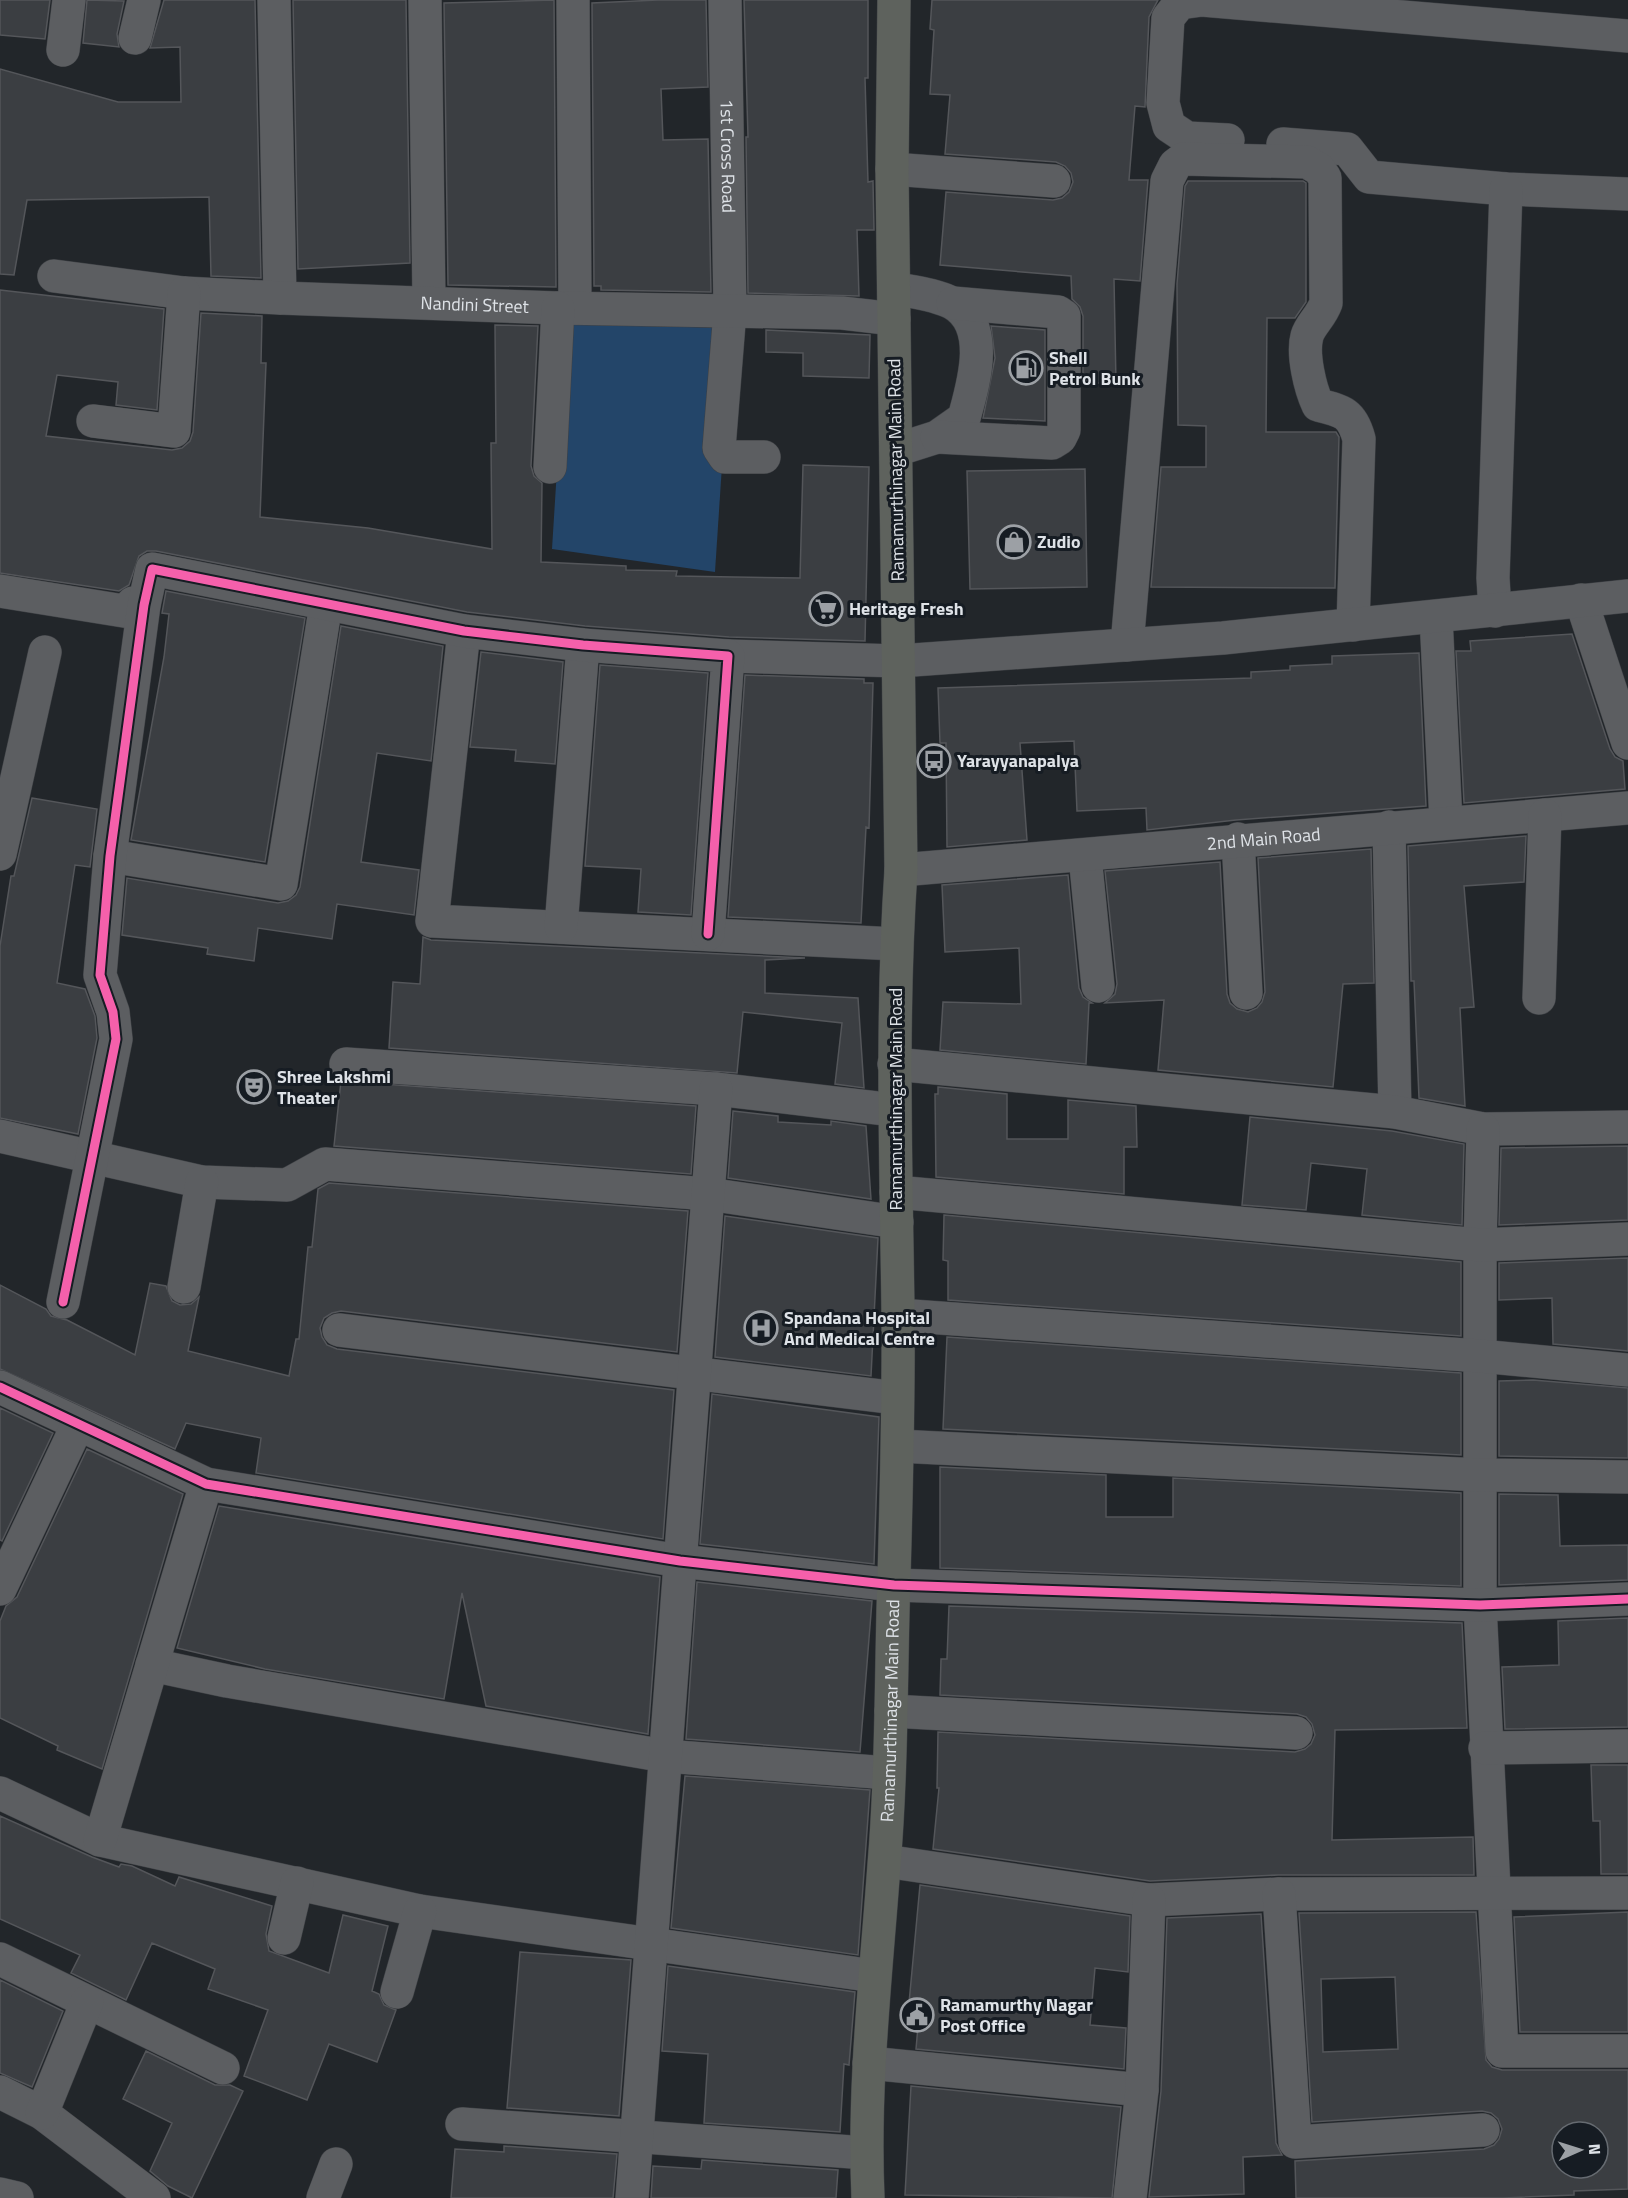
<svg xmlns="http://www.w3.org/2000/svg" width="1628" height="2198" font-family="'Titillium Web',sans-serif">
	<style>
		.green { fill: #234569 }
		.building { fill: #3b3e42; stroke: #54565a; stroke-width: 1.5; fill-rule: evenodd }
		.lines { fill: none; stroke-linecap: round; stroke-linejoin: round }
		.minor-casing { stroke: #3e4145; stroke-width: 34 }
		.major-casing { stroke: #3e4145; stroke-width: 34 }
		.minor { stroke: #5c5e61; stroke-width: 33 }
		.major { stroke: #5e625d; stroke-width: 33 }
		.cycleway-casing { stroke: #161c23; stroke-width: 13 }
		.cycleway { stroke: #f560ab; stroke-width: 9 }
		.labels { text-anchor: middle; stroke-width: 6; stroke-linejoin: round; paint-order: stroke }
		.street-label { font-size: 18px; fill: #dee2e7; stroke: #161c23 }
		.poi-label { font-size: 18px; font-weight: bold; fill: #dee2e7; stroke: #161c23; text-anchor: start }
	</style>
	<rect width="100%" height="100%" fill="#22262a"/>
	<!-- green -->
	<path class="green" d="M 566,324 L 731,328 L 715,572 L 552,549 Z"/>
	<!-- building -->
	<path class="building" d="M 0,0 L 50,0 L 45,39 L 0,35 Z
		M 87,0 L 124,1 L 117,34 L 119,47 L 83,43 Z
		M 164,0 L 255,0 L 261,278 L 211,276 L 209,197 L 27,200 L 14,275 L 0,274 L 0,69 L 118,102 L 181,102 L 180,47 L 150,48 Z
		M 293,0 L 406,0 L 410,263 L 298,269 Z
		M 554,0 L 556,287 L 448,285 L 444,3 Z
		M 658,0 L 706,0 L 708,87 L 661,89 L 663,140 L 708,139 L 711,292 L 601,290 L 601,286 L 594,286 L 592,3 Z
		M 744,0 L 868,0 L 868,78 L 865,78 L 868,182 L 873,181 L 874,230 L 857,230 L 859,296 L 748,293 L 746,137 L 748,137 Z
		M 932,0 L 1158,0 L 1149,17 L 1145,107 L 1135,106 L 1129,180 L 1148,180 L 1140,281 L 1114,279 L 1116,383 L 1083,383 L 1083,316 L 1080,307 L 1072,299 L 1071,276 L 940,265 L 946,192 L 1053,200 L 1062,198 L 1069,192 L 1073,182 L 1071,173 L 1065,166 L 1056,162 L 945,154 L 950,95 L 930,94 L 934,30 L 930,29 Z
		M 1188,181 L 1303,181 L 1306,183 L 1306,302 L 1295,318 L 1267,318 L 1266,432 L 1336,432 L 1339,437 L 1335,588 L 1151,587 L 1161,467 L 1206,467 L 1206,426 L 1178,425 L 1177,284 L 1185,186 Z
		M 0,290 L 164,309 L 157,410 L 116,405 L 118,382 L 57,375 L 46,436 L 172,450 L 182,448 L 190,441 L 193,432 L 201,313 L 262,316 L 261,363 L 266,363 L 260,517 L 368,528 L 492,549 L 491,443 L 496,443 L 495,325 L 538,326 L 531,466 L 534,476 L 542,483 L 541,562 L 626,566 L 626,570 L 677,571 L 676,576 L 800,578 L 803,465 L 869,467 L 865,641 L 729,637 L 585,626 L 467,612 L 156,551 L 147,551 L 139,556 L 129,585 L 119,591 L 0,573 Z
		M 991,326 L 1045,330 L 1045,421 L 983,418 L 995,358 Z
		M 766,330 L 870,335 L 869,378 L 803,376 L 803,353 L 766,352 Z
		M 1085,469 L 1087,587 L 970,589 L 967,471 Z
		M 166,591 L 305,618 L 265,862 L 131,840 L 164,657 L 169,614 L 162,613 Z
		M 341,626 L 443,646 L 431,761 L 377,753 L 361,862 L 419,870 L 414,915 L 337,904 L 332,939 L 258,928 L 254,961 L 207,954 L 208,948 L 122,935 L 127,878 L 278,903 L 288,901 L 296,895 L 300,887 Z
		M 1572,634 L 1610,749 L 1615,757 L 1623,761 L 1625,789 L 1464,803 L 1456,651 L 1471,651 L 1470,641 Z
		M 481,652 L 563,662 L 555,764 L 515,761 L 516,750 L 470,747 Z
		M 1419,653 L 1426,806 L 1236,820 L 1147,830 L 1146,808 L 1077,811 L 1074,741 L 1020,743 L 1027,840 L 947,847 L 946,743 L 940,743 L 938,688 L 1251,678 L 1251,672 L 1290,670 L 1290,666 L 1332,664 L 1332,656 Z
		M 600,665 L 708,673 L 691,915 L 638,912 L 641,869 L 585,866 Z
		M 745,675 L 864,679 L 864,683 L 873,683 L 869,828 L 866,827 L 861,923 L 728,917 Z
		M 32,798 L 97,809 L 90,867 L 75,865 L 57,983 L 85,989 L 95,1016 L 97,1038 L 78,1134 L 0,1118 L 0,946 L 11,876 L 14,876 Z
		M 1526,836 L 1524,882 L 1464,886 L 1474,1007 L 1460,1008 L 1465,1106 L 1419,1098 L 1414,981 L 1411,981 L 1408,846 Z
		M 1371,849 L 1374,983 L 1343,984 L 1333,1087 L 1158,1070 L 1164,1000 L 1105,1003 L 1115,994 L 1117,984 L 1105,871 L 1220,862 L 1227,994 L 1230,1003 L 1237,1009 L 1248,1012 L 1257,1008 L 1262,1002 L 1265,992 L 1258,858 Z
		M 1068,875 L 1079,988 L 1083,997 L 1092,1003 L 1089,1003 L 1086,1064 L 940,1050 L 943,1002 L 1021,1004 L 1019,948 L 945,952 L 942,885 Z
		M 423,937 L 431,940 L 805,958 L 765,960 L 765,993 L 858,998 L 864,1088 L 835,1084 L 842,1023 L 743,1012 L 737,1073 L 389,1048 L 393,982 L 420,984 Z
		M 341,1081 L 696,1106 L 691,1174 L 334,1146 Z
		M 938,1087 L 1007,1094 L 1007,1139 L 1068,1139 L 1068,1100 L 1136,1106 L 1137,1147 L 1124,1147 L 1124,1194 L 936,1177 L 935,1094 L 938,1094 Z
		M 733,1111 L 778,1116 L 778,1122 L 831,1125 L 831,1121 L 866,1126 L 871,1199 L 728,1178 Z
		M 1250,1117 L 1392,1131 L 1464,1144 L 1462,1225 L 1362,1215 L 1367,1169 L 1311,1163 L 1306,1210 L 1242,1205 Z
		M 1628,1146 L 1628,1220 L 1499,1225 L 1501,1148 Z
		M 329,1183 L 688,1211 L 677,1352 L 341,1311 L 332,1313 L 324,1318 L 320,1328 L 322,1337 L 327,1345 L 337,1349 L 674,1390 L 663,1539 L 256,1473 L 261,1438 L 186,1423 L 175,1449 L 0,1369 L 0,1285 L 46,1309 L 51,1316 L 67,1320 L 135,1355 L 150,1283 L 166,1286 L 172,1301 L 180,1305 L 191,1304 L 199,1297 L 188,1351 L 289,1376 L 296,1339 L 299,1339 L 308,1247 L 312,1247 L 318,1189 Z
		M 944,1215 L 1461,1262 L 1461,1336 L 948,1300 L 948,1261 L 943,1260 Z
		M 725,1216 L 878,1238 L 871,1376 L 715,1357 Z
		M 1628,1258 L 1628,1351 L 1553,1344 L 1552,1298 L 1499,1300 L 1499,1263 Z
		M 947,1337 L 1461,1373 L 1461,1455 L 943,1429 Z
		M 1533,1380 L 1628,1388 L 1628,1458 L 1499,1456 L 1499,1381 Z
		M 712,1394 L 879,1417 L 874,1564 L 700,1544 Z
		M 0,1408 L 53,1433 L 2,1541 L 0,1540 Z
		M 87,1449 L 183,1494 L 102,1769 L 57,1750 L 58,1746 L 0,1718 L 0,1621 L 6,1606 L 17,1597 Z
		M 940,1467 L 1106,1475 L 1106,1517 L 1173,1517 L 1173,1478 L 1461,1493 L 1461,1586 L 940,1568 Z
		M 1499,1494 L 1558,1495 L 1560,1546 L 1628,1545 L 1628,1580 L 1499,1585 Z
		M 219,1506 L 660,1577 L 648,1734 L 486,1706 L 462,1593 L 444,1699 L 265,1669 L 177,1648 Z
		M 697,1582 L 872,1601 L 860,1752 L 686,1739 Z
		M 949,1606 L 1462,1623 L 1467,1728 L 1335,1730 L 1332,1840 L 1473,1837 L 1474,1875 L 1278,1875 L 1150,1881 L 933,1849 L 939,1788 L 937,1788 L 938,1732 L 1295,1752 L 1305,1749 L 1311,1744 L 1315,1735 L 1312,1724 L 1306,1717 L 1297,1714 L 940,1695 L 941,1659 L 947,1659 Z
		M 1628,1618 L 1628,1727 L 1505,1729 L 1502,1667 L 1559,1665 L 1558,1621 Z
		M 1591,1765 L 1628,1765 L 1628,1874 L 1601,1874 L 1600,1821 L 1593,1821 Z
		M 685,1776 L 870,1790 L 858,1955 L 671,1928 Z
		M 0,1816 L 92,1857 L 119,1867 L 121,1864 L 132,1866 L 175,1886 L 179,1877 L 272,1906 L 266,1934 L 269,1951 L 329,1973 L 343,1915 L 388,1926 L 372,1991 L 379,1994 L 384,2005 L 396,2010 L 377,2062 L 329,2044 L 307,2100 L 244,2076 L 268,2010 L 208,1989 L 215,1969 L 152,1943 L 126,2000 L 71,1973 L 80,1955 L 0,1919 Z
		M 920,1885 L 1130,1916 L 1128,1972 L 1095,1968 L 1090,2025 L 1126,2028 L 1124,2069 L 916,2049 L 920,2004 L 909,2003 Z
		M 1476,1912 L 1486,2060 L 1492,2067 L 1502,2070 L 1628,2070 L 1628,2189 L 1574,2191 L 1574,2195 L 1503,2198 L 1296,2198 L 1295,2161 L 1484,2149 L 1494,2145 L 1499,2139 L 1502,2129 L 1498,2119 L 1491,2113 L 1482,2111 L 1312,2122 L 1299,1913 ZM 1395,1977 L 1398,2049 L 1323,2052 L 1321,1979 ZM 1562,2132 L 1598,2132 L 1598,2168 L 1562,2168 Z
		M 1628,1912 L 1628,2032 L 1520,2032 L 1514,1917 Z
		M 1261,1914 L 1276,2143 L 1282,2155 L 1243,2157 L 1244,2194 L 1149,2197 L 1161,2091 L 1167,1918 Z
		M 520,1952 L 631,1960 L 619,2116 L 507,2108 Z
		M 668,1966 L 855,1992 L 849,2065 L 844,2064 L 840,2132 L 704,2123 L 708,2054 L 662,2051 Z
		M 0,1980 L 63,2011 L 32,2087 L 0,2073 Z
		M 146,2051 L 215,2085 L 230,2085 L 243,2091 L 192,2198 L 168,2186 L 150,2171 L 172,2123 L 123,2099 Z
		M 911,2086 L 1121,2107 L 1112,2198 L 905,2195 Z
		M 504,2146 L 617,2154 L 613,2198 L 451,2198 L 455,2149 L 504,2152 Z
		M 702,2160 L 838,2170 L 836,2198 L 651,2198 L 653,2166 L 701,2169 Z"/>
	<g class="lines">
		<!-- minor casing -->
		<g class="minor-casing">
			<g id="minor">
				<path d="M 274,0 L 280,298"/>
				<path d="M 425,0 L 429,302"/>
				<path d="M 573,0 L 575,308"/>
				<path id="s1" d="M 725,0 L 730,311 L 719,448 L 725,457 L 764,457"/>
				<path d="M 135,38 L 144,0"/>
				<path d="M 63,50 L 69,0"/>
				<path d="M 1228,140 L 1187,138 L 1169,126 L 1163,103 L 1168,18 L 1180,3 L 1202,0 L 1628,36"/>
				<path d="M 1283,144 L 1347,149 L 1369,177 L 1506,189 L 1628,194"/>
				<path d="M 892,169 L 1054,181"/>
				<path id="s2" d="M 54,276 L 184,293 L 280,298 L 558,308 L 842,313 L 894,319"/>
				<path d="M 894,288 C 912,292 935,294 952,303 C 992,325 973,385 964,418 L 937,437 L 896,450"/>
				<path d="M 93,421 L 174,431 L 184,293"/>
				<path d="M 937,437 L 1052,443 L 1060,438 L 1064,430 L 1064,316 L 1058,312 L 953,303"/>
				<path d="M 550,467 L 558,308"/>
				<path d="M 0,591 L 130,612 L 133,603 L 144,605"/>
				<path d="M 1581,600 L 1628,743"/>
				<path d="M 1495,611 L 1493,578 L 1506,189"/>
				<path d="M 1436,617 L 1446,822"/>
				<path d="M 464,631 L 432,921 L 896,944"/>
				<path d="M 1127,645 L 1167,181 L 1175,165 L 1183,159 L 1307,162 L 1319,169 L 1325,178 L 1326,303 C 1321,317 1310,325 1307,336 C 1302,354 1310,388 1318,405 C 1343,411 1352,413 1359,439 L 1353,625"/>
				<path d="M 728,656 L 899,661 L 1223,638 L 1628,596"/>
				<path d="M 1389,827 L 1395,1112"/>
				<path d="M 1238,839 L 1246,993"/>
				<path d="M 0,854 L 45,652"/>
				<path d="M 110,856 L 281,884 L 326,604"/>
				<path d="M 1085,856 L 1098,986"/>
				<path id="s3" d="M 901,870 L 1628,808"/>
				<path d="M 561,927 L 583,645"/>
				<path d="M 1539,998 L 1545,815"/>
				<path d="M 346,1064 L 716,1089 L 894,1110"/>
				<path d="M 894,1064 L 1395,1112 L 1483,1129 L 1628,1127"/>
				<path d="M 1483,1129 L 1480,1245 L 1480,1605 L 1502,2051 L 1628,2051"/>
				<path d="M 0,1136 L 202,1182 L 287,1185 L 325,1164 L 708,1194 L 897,1222"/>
				<path d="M 896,1192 L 1480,1245 L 1628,1239"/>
				<path d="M 184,1287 L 202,1182"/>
				<path d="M 63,1302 L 116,1039 L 113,1012 L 100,975 L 110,856 L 144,605 L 152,569 L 464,631 L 583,645 L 728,656 L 708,934"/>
				<path d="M 898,1315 L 1480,1356 L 1628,1370"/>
				<path d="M 339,1330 L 897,1398"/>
				<path d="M 0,1387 L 206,1484 L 680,1561 L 894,1585 L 1480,1605 L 1628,1599"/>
				<path d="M 898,1446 L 1480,1475 L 1628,1477"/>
				<path d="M 0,1589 L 78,1424"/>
				<path d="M 152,1665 L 227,1681 L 665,1756 L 888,1773"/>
				<path d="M 891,1711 L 1296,1733"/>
				<path d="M 1485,1748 L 1628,1746"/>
				<path d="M 0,1793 L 100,1840 L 420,1911 L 874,1976"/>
				<path d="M 100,1840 L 206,1484"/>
				<path d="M 885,1861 L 1149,1900 L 1279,1894 L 1628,1893"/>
				<path d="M 1279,1894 L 1295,2142 L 1483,2130"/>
				<path d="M 284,1938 L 297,1883"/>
				<path d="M 0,1959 L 223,2068"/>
				<path d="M 397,1992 L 420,1911"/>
				<path d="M 869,2063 L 1142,2090"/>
				<path d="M 0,2092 L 42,2113 L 154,2198"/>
				<path d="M 42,2113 L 87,2002"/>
				<path d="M 462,2124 L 866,2153"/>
				<path d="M 0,2194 L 17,2198"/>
				<path d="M 323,2198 L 336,2164"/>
				<path d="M 632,2198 L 716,1089"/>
				<path d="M 1130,2198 L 1142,2090 L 1149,1900"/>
			</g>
		</g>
		<!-- major casing -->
		<g class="major-casing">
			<g id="major">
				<path id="s4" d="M 868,2198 C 863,2086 876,1976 884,1865 C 891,1781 891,1696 893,1611 C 896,1511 899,1411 898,1311 C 896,1164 891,1017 901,870 L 892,169 L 894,0"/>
			</g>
		</g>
		<!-- minor -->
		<use href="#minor" class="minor"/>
		<!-- major -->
		<use href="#major" class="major"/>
		<!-- cycleway casing -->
		<g class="cycleway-casing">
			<path id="cycleway" d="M 63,1302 L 116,1039 L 113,1012 L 100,975 L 110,856 L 144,605 L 152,569 L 464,631 L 583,645 L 728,656 L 708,934
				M 0,1387 L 206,1484 L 680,1561 L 894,1585 L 1480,1605 L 1628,1599"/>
		</g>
		<!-- cycleway -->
		<use href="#cycleway" class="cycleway"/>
	</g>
	<!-- icons -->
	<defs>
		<g id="fuel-ring" transform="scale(1.725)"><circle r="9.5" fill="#161c23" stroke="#9ca0a5" stroke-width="1.5"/><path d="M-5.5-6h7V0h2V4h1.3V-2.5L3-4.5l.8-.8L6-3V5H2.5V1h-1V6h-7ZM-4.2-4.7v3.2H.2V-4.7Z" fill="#9ca0a5"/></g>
		<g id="shop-ring" transform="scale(1.725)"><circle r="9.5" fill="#161c23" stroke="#9ca0a5" stroke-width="1.5"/><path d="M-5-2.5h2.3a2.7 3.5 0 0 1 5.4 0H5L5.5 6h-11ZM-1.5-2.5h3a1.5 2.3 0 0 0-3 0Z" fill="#9ca0a5"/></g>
		<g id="supermarket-ring" transform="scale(1.725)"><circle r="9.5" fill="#161c23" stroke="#9ca0a5" stroke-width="1.5"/><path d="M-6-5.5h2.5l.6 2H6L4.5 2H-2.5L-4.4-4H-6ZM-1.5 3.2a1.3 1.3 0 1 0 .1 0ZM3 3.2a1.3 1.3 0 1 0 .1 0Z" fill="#9ca0a5"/></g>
		<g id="bus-ring" transform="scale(1.725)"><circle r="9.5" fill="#161c23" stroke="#9ca0a5" stroke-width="1.5"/><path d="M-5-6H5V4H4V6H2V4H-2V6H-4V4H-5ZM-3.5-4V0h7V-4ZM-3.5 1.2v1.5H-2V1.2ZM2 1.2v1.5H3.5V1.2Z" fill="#9ca0a5"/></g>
		<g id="theatre-ring" transform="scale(1.725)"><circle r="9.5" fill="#161c23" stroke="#9ca0a5" stroke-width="1.5"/><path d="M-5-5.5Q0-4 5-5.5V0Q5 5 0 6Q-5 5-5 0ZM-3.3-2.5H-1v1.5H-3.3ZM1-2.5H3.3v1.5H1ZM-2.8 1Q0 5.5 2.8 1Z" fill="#9ca0a5"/></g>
		<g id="hospital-ring" transform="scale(1.725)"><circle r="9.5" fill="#161c23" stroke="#9ca0a5" stroke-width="1.5"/><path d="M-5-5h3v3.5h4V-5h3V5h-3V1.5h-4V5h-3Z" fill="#9ca0a5"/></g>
		<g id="civic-ring" transform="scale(1.725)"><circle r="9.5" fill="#161c23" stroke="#9ca0a5" stroke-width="1.5"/><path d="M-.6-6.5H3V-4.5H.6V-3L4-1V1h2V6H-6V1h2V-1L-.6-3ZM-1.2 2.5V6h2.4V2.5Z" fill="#9ca0a5"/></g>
	</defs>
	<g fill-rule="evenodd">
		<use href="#fuel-ring" x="1026" y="368"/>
		<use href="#shop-ring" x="1014" y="542"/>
		<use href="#supermarket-ring" x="826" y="609"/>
		<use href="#bus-ring" x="934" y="761"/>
		<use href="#theatre-ring" x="254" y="1087"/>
		<use href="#hospital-ring" x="761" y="1328"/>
		<use href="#civic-ring" x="917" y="2015"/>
	</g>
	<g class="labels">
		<!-- street labels -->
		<g class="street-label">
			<text dy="6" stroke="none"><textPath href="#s1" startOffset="156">1st Cross Road</textPath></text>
			<text dy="6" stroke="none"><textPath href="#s2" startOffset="422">Nandini Street</textPath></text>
			<text transform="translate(896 470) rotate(-91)" y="6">Ramamurthinagar Main Road</text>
			<text dy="6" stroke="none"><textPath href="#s3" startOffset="364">2nd Main Road</textPath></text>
			<text transform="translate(896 1099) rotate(-90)" y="6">Ramamurthinagar Main Road</text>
			<text dy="6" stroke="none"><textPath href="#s4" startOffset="488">Ramamurthinagar Main Road</textPath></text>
		</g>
		<!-- poi labels -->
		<g class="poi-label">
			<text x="1049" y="364">Shell<tspan x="1049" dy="21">Petrol Bunk</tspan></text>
			<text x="1037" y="548">Zudio</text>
			<text x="849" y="615">Heritage Fresh</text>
			<text x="957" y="767">Yarayyanapalya</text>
			<text x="277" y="1083">Shree Lakshmi<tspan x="277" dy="21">Theater</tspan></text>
			<text x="784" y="1324">Spandana Hospital<tspan x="784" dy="21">And Medical Centre</tspan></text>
			<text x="940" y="2011">Ramamurthy Nagar<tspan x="940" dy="21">Post Office</tspan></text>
		</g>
	</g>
	<!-- north arrow -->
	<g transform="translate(1580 2150) rotate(87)"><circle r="28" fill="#161c23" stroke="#666b71" stroke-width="1.5"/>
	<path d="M0-4.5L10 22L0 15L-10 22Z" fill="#9ca0a5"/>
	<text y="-9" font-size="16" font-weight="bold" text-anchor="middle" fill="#dee2e7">N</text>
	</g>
</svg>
